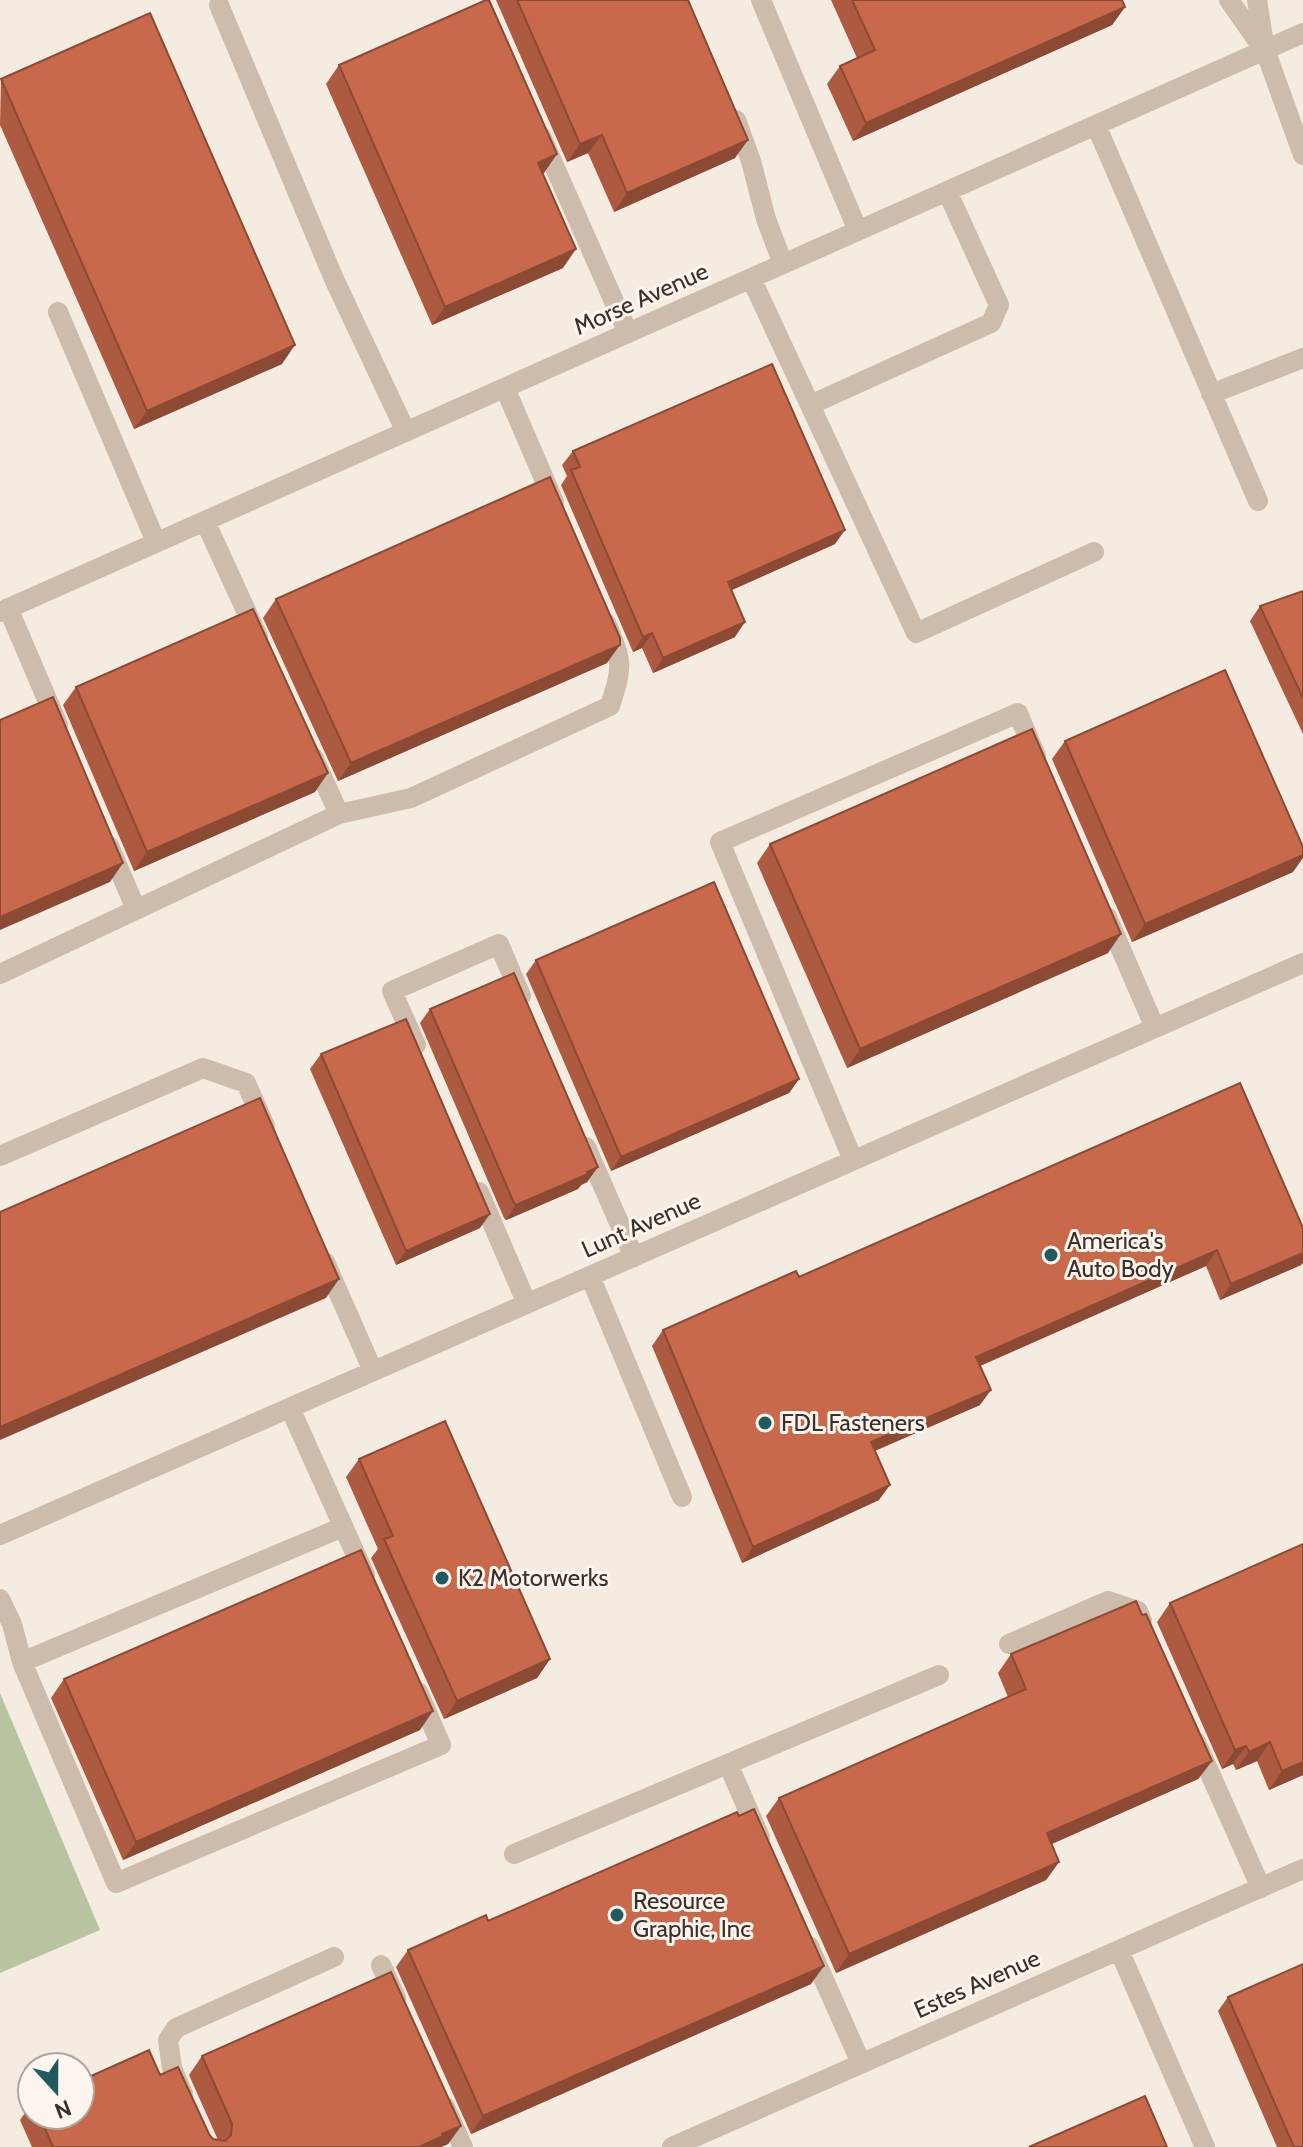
<svg xmlns="http://www.w3.org/2000/svg" width="1303" height="2147" font-family="Cabin,sans-serif">
	<style>
		.green { fill: #b8c4a0 }
		.lines { fill: none; stroke-linecap: round; stroke-linejoin: round }
		.minor { stroke: #cdbbac; stroke-width: 20 }
		.wall { fill: #ac5a40 }
		.shaded-wall { fill: #8c4a34 }
		.building { fill: #c8694b; stroke: #8c4a34; stroke-width: 2 }
		.poi-dot { fill: #1f5a5e; stroke: #fbf5ee; stroke-width: 3 }
		.labels { text-anchor: middle; stroke-width: 6; stroke-linejoin: round; paint-order: stroke }
		.street-label { font-size: 24px; fill: #3b302b; stroke: #fbf5ee }
		.poi-label { font-size: 24px; fill: #3b302b; stroke: #fbf5ee; text-anchor: start }
	</style>
	<rect width="100%" height="100%" fill="#f4ebe1"/>
	<!-- green -->
	<path class="green" d="M 0,1693 L 100,1930 L 0,1973 Z"/>
	<g class="lines">
		<!-- minor -->
		<path class="minor" d="M 761,0 L 858,231
			M 1229,0 L 1262,47
			M 1257,0 L 1265,50 L 1303,155
			M 219,5 L 334,279 L 406,432
			M 736,120 L 751,161 L 766,219 L 783,264
			M 1096,125 L 1258,501
			M 541,136 L 628,333
			M 751,278 L 916,633 L 1094,552
			M 58,312 L 156,542
			M 505,388 L 554,502
			M 1211,394 L 1303,358
			M 810,405 L 991,323 L 999,305 L 947,191
			M 205,521 L 258,637
			M 8,608 L 58,725
			M 0,612 L 1303,33
			M 339,814 L 411,798 L 610,706 C 623,665 623,663 606,623
			M 109,846 L 136,909
			M 1107,917 L 1155,1028
			M 0,974 L 339,814 L 313,757
			M 416,1045 L 392,991 L 499,944 L 521,996
			M 586,1147 L 634,1257
			M 0,1156 L 203,1068 L 246,1083 L 265,1126
			M 853,1160 L 720,842 L 1018,713 L 1036,756
			M 479,1192 L 527,1304
			M 325,1262 L 373,1371
			M 590,1276 L 682,1497
			M 290,1408 L 365,1575
			M 0,1535 L 1303,963
			M 0,1599 L 12,1624 L 22,1662 L 116,1883 L 441,1745 L 418,1692
			M 1009,1644 L 1108,1601 L 1138,1611 L 1142,1621
			M 22,1662 L 343,1527
			M 1196,1742 L 1261,1888
			M 728,1764 L 760,1837
			M 514,1854 L 939,1675
			M 809,1946 L 861,2063
			M 1119,1950 L 1205,2147
			M 381,1965 L 396,1998
			M 183,2094 L 172,2068 L 168,2040 L 176,2028 L 334,1957
			M 445,2107 L 463,2147
			M 672,2147 L 1303,1869"/>
	</g>
	<!-- wall -->
	<path class="wall" d="M 496,0 L 688,0 L 735,158 L 614,212 L 588,153 L 567,162 Z
		M 831,0 L 1122,0 L 1125,7 L 1112,25 L 853,141 L 827,84 L 840,66 L 857,58 Z
		M 339,65 L 557,154 L 543,173 L 563,268 L 432,325 L 326,84 Z
		M 1,79 L 282,364 L 134,429 L 0,125 Z
		M 573,451 L 835,544 L 732,590 L 735,637 L 653,673 L 642,648 L 633,652 L 561,485 L 567,476 L 562,465 Z
		M 1303,591 L 1303,734 L 1250,621 L 1260,606 Z
		M 276,599 L 607,663 L 338,781 L 263,618 Z
		M 76,687 L 315,792 L 134,871 L 63,705 Z
		M 1065,741 L 1293,872 L 1132,942 L 1052,759 Z
		M 770,844 L 1108,953 L 847,1068 L 757,863 Z
		M 536,960 L 799,1079 L 789,1093 L 611,1171 L 526,974 Z
		M 430,1009 L 598,1167 L 587,1182 L 581,1185 L 578,1189 L 506,1220 L 504,1218 L 420,1023 Z
		M 321,1054 L 480,1228 L 396,1265 L 310,1069 Z
		M 1303,1228 L 1301,1265 L 1220,1300 L 1206,1266 L 980,1366 L 980,1405 L 875,1451 L 879,1500 L 742,1563 L 652,1346 L 663,1330 L 799,1277 Z
		M 359,1459 L 550,1659 L 537,1678 L 444,1719 L 371,1558 L 378,1549 L 346,1477 Z
		M 1303,1544 L 1303,1775 L 1269,1790 L 1257,1761 L 1236,1770 L 1233,1764 L 1222,1769 L 1157,1622 L 1170,1603 Z
		M 1011,1654 L 1212,1761 L 1198,1779 L 1051,1844 L 1059,1862 L 1046,1880 L 836,1973 L 766,1816 L 779,1798 L 1008,1697 L 998,1673 Z
		M 64,1679 L 420,1730 L 123,1860 L 51,1698 Z
		M 488,1921 L 811,1984 L 471,2134 L 396,1967 L 408,1950 Z
		M 1228,1997 L 1303,2147 L 1277,2147 L 1218,2011 Z
		M 202,2056 L 461,2126 L 448,2144 L 441,2147 L 32,2147 L 20,2120 L 32,2103 L 32,2115 L 80,2115 L 160,2075 L 209,2134 L 213,2139 L 218,2140 L 189,2075 Z"/>
	<!-- shaded-wall -->
	<path class="shaded-wall" d="M 1125,7 L 1112,25 L 853,141 L 866,123 Z
		M 602,135 L 588,153 L 567,162 L 580,144 Z
		M 748,140 L 735,158 L 614,212 L 627,193 Z
		M 557,154 L 544,173 L 525,181 L 538,163 Z
		M 576,249 L 563,268 L 432,325 L 445,307 Z
		M 295,345 L 282,364 L 134,429 L 147,411 Z
		M 845,530 L 835,544 L 718,596 L 728,582 Z
		M 745,622 L 735,637 L 653,673 L 663,658 Z
		M 652,633 L 642,648 L 633,652 L 643,637 Z
		M 620,645 L 607,663 L 338,781 L 351,763 Z
		M 328,773 L 315,792 L 134,871 L 147,852 Z
		M 1303,855 L 1303,858 L 1293,872 L 1132,942 L 1145,924 Z
		M 123,863 L 110,882 L 0,930 L 0,917 Z
		M 1121,934 L 1108,953 L 847,1068 L 860,1049 Z
		M 799,1079 L 789,1093 L 611,1171 L 621,1157 Z
		M 598,1167 L 587,1182 L 581,1185 L 578,1189 L 506,1220 L 516,1205 Z
		M 490,1214 L 480,1228 L 396,1265 L 406,1251 Z
		M 1217,1250 L 1206,1266 L 966,1372 L 976,1357 Z
		M 1303,1253 L 1303,1263 L 1301,1265 L 1220,1300 L 1231,1284 Z
		M 339,1279 L 326,1298 L 0,1440 L 0,1427 Z
		M 991,1390 L 980,1405 L 860,1457 L 871,1442 Z
		M 890,1485 L 879,1500 L 742,1563 L 753,1547 Z
		M 550,1659 L 537,1678 L 444,1719 L 457,1701 Z
		M 433,1711 L 420,1730 L 123,1860 L 136,1842 Z
		M 1270,1742 L 1257,1761 L 1236,1770 L 1249,1752 Z
		M 1246,1746 L 1233,1764 L 1222,1769 L 1235,1750 Z
		M 1212,1761 L 1198,1779 L 1034,1852 L 1047,1833 Z
		M 1303,1762 L 1303,1775 L 1269,1790 L 1282,1771 Z
		M 1059,1862 L 1046,1880 L 836,1973 L 849,1954 Z
		M 824,1966 L 811,1984 L 471,2134 L 483,2116 Z
		M 461,2126 L 448,2144 L 441,2147 L 419,2147 L 442,2134 Z"/>
	<!-- building -->
	<path class="building" d="M 486,0 L 489,0 L 557,154 L 538,163 L 576,249 L 445,307 L 339,65 Z
		M 517,0 L 688,0 L 748,140 L 627,193 L 602,135 L 580,144 Z
		M 852,0 L 1122,0 L 1125,7 L 866,123 L 840,66 L 875,50 Z
		M 150,13 L 295,345 L 147,411 L 1,79 Z
		M 772,364 L 845,530 L 728,582 L 745,622 L 663,658 L 652,633 L 643,637 L 571,470 L 580,467 L 573,451 Z
		M 550,477 L 620,638 L 620,645 L 351,763 L 276,599 Z
		M 1303,591 L 1303,698 L 1260,606 Z
		M 253,609 L 328,773 L 147,852 L 76,687 Z
		M 1225,670 L 1303,847 L 1303,855 L 1145,924 L 1065,741 Z
		M 53,697 L 123,863 L 0,917 L 0,720 Z
		M 1032,729 L 1121,934 L 860,1049 L 770,844 Z
		M 714,882 L 799,1079 L 621,1157 L 536,960 Z
		M 514,973 L 598,1167 L 587,1172 L 588,1174 L 516,1205 L 514,1203 L 430,1009 Z
		M 406,1019 L 490,1214 L 406,1251 L 321,1054 Z
		M 1240,1083 L 1303,1228 L 1303,1253 L 1231,1284 L 1217,1250 L 976,1357 L 991,1390 L 871,1442 L 890,1485 L 753,1547 L 663,1330 L 796,1271 L 799,1277 Z
		M 260,1098 L 339,1279 L 0,1427 L 0,1212 Z
		M 445,1421 L 550,1659 L 457,1701 L 384,1539 L 393,1536 L 359,1459 Z
		M 1303,1544 L 1303,1762 L 1282,1771 L 1270,1742 L 1249,1752 L 1246,1746 L 1235,1750 L 1170,1603 Z
		M 361,1550 L 433,1711 L 136,1842 L 64,1679 Z
		M 1136,1601 L 1142,1615 L 1146,1614 L 1212,1761 L 1047,1833 L 1059,1862 L 849,1954 L 779,1798 L 1026,1689 L 1011,1654 Z
		M 754,1809 L 824,1966 L 483,2116 L 408,1950 L 486,1915 L 488,1921 L 737,1812 L 739,1816 Z
		M 1303,1964 L 1303,2147 L 1294,2147 L 1228,1997 Z
		M 391,1972 L 461,2126 L 442,2134 L 443,2136 L 419,2147 L 53,2147 L 39,2115 L 80,2115 L 80,2081 L 149,2050 L 160,2075 L 178,2067 L 209,2134 L 213,2139 L 225,2141 L 231,2135 L 232,2124 L 202,2056 Z
		M 1145,2096 L 1167,2147 L 1029,2147 Z"/>
	<!-- markers -->
	<g class="poi-dot">
		<circle cx="1051" cy="1255" r="8"/>
		<circle cx="765" cy="1423" r="8"/>
		<circle cx="442" cy="1578" r="8"/>
		<circle cx="617" cy="1915" r="8"/>
	</g>
	<g class="labels">
		<!-- street labels -->
		<g class="street-label">
			<text transform="translate(641 299) rotate(-24)" y="8">Morse Avenue</text>
			<text transform="translate(641 1225) rotate(-24)" y="8">Lunt Avenue</text>
			<text transform="translate(977 1984) rotate(-24)" y="8">Estes Avenue</text>
		</g>
		<!-- poi labels -->
		<g class="poi-label">
			<text x="1067" y="1249">America's<tspan x="1067" dy="28">Auto Body</tspan></text>
			<text x="781" y="1431">FDL Fasteners</text>
			<text x="458" y="1586">K2 Motorwerks</text>
			<text x="633" y="1909">Resource<tspan x="633" dy="28">Graphic, Inc</tspan></text>
		</g>
	</g>
	<!-- north arrow -->
	<g transform="translate(56 2091) rotate(159)"><circle r="38" fill="#fbf5ee" stroke="#aea6a0" stroke-width="2"/>
	<path d="M0-6L14 30L0 20L-14 30Z" fill="#1f5a5e"/>
	<text y="-12" font-size="22" font-weight="bold" text-anchor="middle" fill="#3b302b">N</text>
	</g>
</svg>
